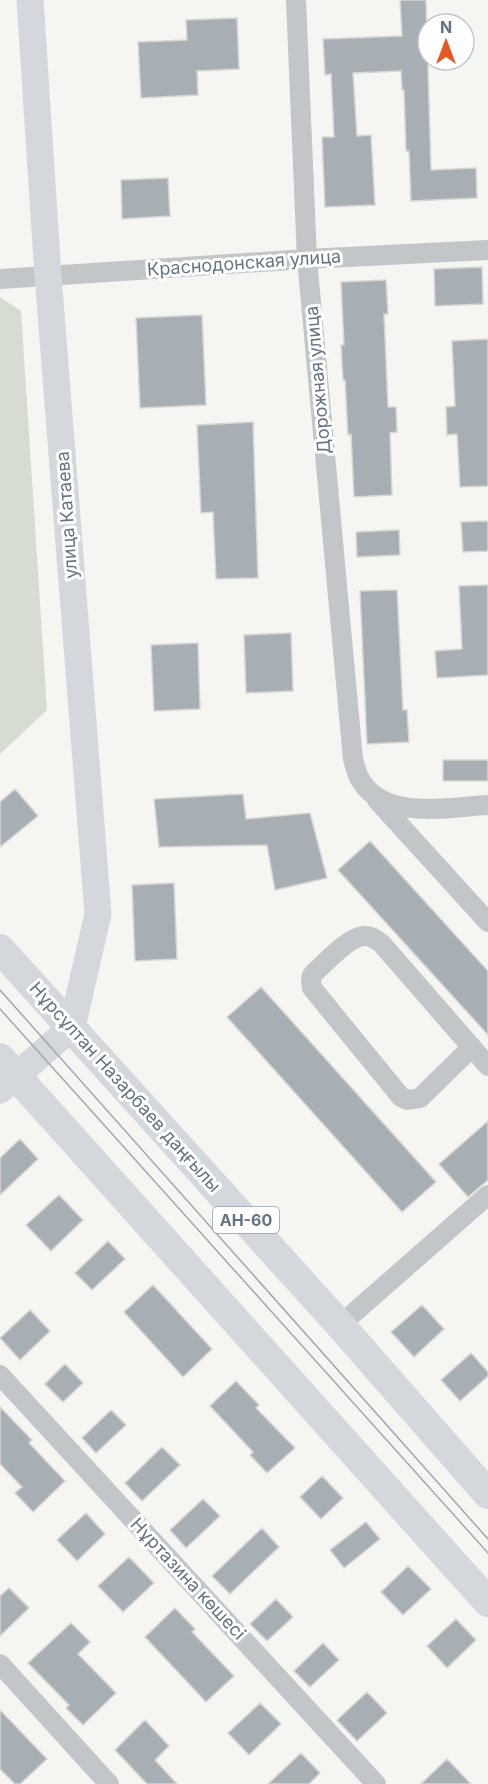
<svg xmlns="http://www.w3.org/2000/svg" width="488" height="1784" font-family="Inter,sans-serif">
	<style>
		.green { fill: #d6dcd2 }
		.building { fill: #a7afb5; stroke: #d6d7d4; stroke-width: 1.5 }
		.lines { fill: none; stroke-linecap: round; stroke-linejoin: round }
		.street { stroke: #c2c6c9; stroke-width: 20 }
		.secondary { stroke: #d4d8dc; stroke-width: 27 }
		.primary { stroke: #d4d8dc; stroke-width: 30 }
		.tram { stroke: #a3a8ae; stroke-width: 1.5 }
		.labels { text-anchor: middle; stroke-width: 6; stroke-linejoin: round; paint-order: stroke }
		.shield { fill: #fff; stroke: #929ea8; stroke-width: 1.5 }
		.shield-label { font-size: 16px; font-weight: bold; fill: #647483 }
		.street-label { font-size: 18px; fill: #647483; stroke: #fff }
	</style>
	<rect width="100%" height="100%" fill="#f5f5f1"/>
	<!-- green -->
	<path class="green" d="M 0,297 L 21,311 L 47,710 L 0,754 Z"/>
	<!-- building -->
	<path class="building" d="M 400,0 L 426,0 L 431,170 L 476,168 L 477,198 L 411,201 L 409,151 L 406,151 L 404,90 L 402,90 L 401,71 L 353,73 L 357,136 L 371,135 L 375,205 L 325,207 L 322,137 L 334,137 L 331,74 L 325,75 L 323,39 L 402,36 Z
		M 237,18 L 239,69 L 197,71 L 198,95 L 141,98 L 138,42 L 187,40 L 186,20 Z
		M 168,178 L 170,216 L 122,219 L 121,180 Z
		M 482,267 L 483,304 L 435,306 L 434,269 Z
		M 386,280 L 388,314 L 384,314 L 388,407 L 396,407 L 397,432 L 390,433 L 392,495 L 354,497 L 351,434 L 348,435 L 345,380 L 343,380 L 341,345 L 344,345 L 341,282 Z
		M 202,315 L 206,405 L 140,408 L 136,318 Z
		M 488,339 L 488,486 L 460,487 L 457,434 L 447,435 L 446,407 L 455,406 L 452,341 Z
		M 253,422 L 258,578 L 216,579 L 213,512 L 201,513 L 197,425 Z
		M 488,521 L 488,551 L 463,552 L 461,522 Z
		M 399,530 L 400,555 L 357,557 L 356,532 Z
		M 488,585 L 488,675 L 437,678 L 435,651 L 462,649 L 459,586 Z
		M 397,590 L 403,710 L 407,710 L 409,742 L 367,744 L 360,591 Z
		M 291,633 L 293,691 L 246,693 L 244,635 Z
		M 198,643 L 200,709 L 154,711 L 151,645 Z
		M 443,760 L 488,760 L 488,781 L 443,781 Z
		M 15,789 L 38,816 L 0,847 L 0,802 Z
		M 243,794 L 246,819 L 310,813 L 327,878 L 275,890 L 267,845 L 159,847 L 154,799 Z
		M 370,841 L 488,971 L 488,1035 L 338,870 Z
		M 174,883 L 177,959 L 135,961 L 132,885 Z
		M 261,987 L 436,1182 L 402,1212 L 227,1017 Z
		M 488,1121 L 488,1180 L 468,1197 L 439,1164 Z
		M 20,1139 L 38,1159 L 0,1195 L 0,1158 Z
		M 59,1195 L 83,1220 L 51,1251 L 26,1225 Z
		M 108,1241 L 125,1259 L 92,1290 L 75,1273 Z
		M 153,1285 L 212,1349 L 183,1377 L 124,1312 Z
		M 422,1305 L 444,1329 L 414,1357 L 391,1332 Z
		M 30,1310 L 50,1331 L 20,1360 L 0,1338 Z
		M 471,1353 L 488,1372 L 488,1376 L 460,1401 L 441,1380 Z
		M 65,1364 L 83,1383 L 63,1402 L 45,1384 Z
		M 236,1381 L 259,1405 L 256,1408 L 295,1448 L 267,1473 L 250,1455 L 253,1452 L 210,1406 Z
		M 0,1407 L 32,1440 L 29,1443 L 65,1481 L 33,1512 L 15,1493 L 22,1487 L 0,1464 Z
		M 111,1410 L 126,1425 L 96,1453 L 82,1438 Z
		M 162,1447 L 180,1465 L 142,1501 L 125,1483 Z
		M 322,1476 L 343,1498 L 321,1519 L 300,1497 Z
		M 203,1499 L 220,1516 L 186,1548 L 170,1530 Z
		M 86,1513 L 105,1534 L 77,1561 L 57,1540 Z
		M 366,1522 L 380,1539 L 344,1568 L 330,1550 Z
		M 262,1528 L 279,1547 L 230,1594 L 212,1576 Z
		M 129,1557 L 154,1583 L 123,1612 L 98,1586 Z
		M 408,1566 L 431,1589 L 403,1615 L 381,1592 Z
		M 9,1588 L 29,1608 L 0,1636 L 0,1596 Z
		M 276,1599 L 293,1617 L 267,1641 L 250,1624 Z
		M 175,1608 L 195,1629 L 192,1632 L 234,1676 L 206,1702 L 145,1637 Z
		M 456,1619 L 476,1640 L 447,1668 L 427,1646 Z
		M 71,1623 L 90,1642 L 78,1654 L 116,1693 L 83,1725 L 66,1708 L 69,1705 L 28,1663 Z
		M 323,1643 L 339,1660 L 310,1687 L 294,1671 Z
		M 367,1692 L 387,1713 L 357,1741 L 337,1720 Z
		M 260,1703 L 281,1724 L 249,1755 L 228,1733 Z
		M 0,1710 L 47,1759 L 20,1784 L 15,1784 L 0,1769 Z
		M 145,1720 L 169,1746 L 155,1760 L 177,1784 L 147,1784 L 115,1750 Z
		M 301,1753 L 320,1773 L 309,1784 L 268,1784 Z
		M 447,1759 L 471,1784 L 421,1784 Z"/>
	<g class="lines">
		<!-- street -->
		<path class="street" d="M 296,0 L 307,259 L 353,759 C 355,766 357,775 361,781 C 386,821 448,807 488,805
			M 0,279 L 307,259 L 488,250
			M 377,800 L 488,922
			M 472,1047 L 420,1098 L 408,1100 L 401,1097 L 312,988 L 311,981 L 312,975 C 324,964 350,935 365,936 C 372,936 377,940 382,944 L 488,1066
			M 340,1325 L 488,1195
			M 0,1375 L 376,1784
			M 0,1664 L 109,1784"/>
		<!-- secondary -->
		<path class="secondary" d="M 0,1090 L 72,1027 L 98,914 L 48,275 L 30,0"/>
		<!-- primary -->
		<path class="primary" d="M 0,949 L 340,1325 L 488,1494
			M 0,1058 L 488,1602"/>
		<!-- tram -->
		<path class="tram" d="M 0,990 L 488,1539
			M 0,1009 L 488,1553"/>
	</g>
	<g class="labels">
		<!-- shield labels -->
		<rect class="shield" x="213" y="1207" width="66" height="26" rx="4.5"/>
		<g class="shield-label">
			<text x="246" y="1226">АН-60</text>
		</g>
		<!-- street labels -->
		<g class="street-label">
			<text transform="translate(244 263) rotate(-4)" y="6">Краснодонская улица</text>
			<text transform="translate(318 380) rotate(-95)" y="6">Дорожная улица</text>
			<text transform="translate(67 515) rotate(-94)" y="6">улица Катаева</text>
			<text transform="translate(125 1087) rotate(48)" y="6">Нұрсұлтан Назарбаев даңғылы</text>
			<text transform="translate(188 1579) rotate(47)" y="6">Нұртазина көшесі</text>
		</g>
	</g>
	<!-- north arrow -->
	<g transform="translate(446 42)"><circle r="28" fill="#ffffff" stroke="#c1c7cd" stroke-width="1.5"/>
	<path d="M0-4.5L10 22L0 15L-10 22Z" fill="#e75720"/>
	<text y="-9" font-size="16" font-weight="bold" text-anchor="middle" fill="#647483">N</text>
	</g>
</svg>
